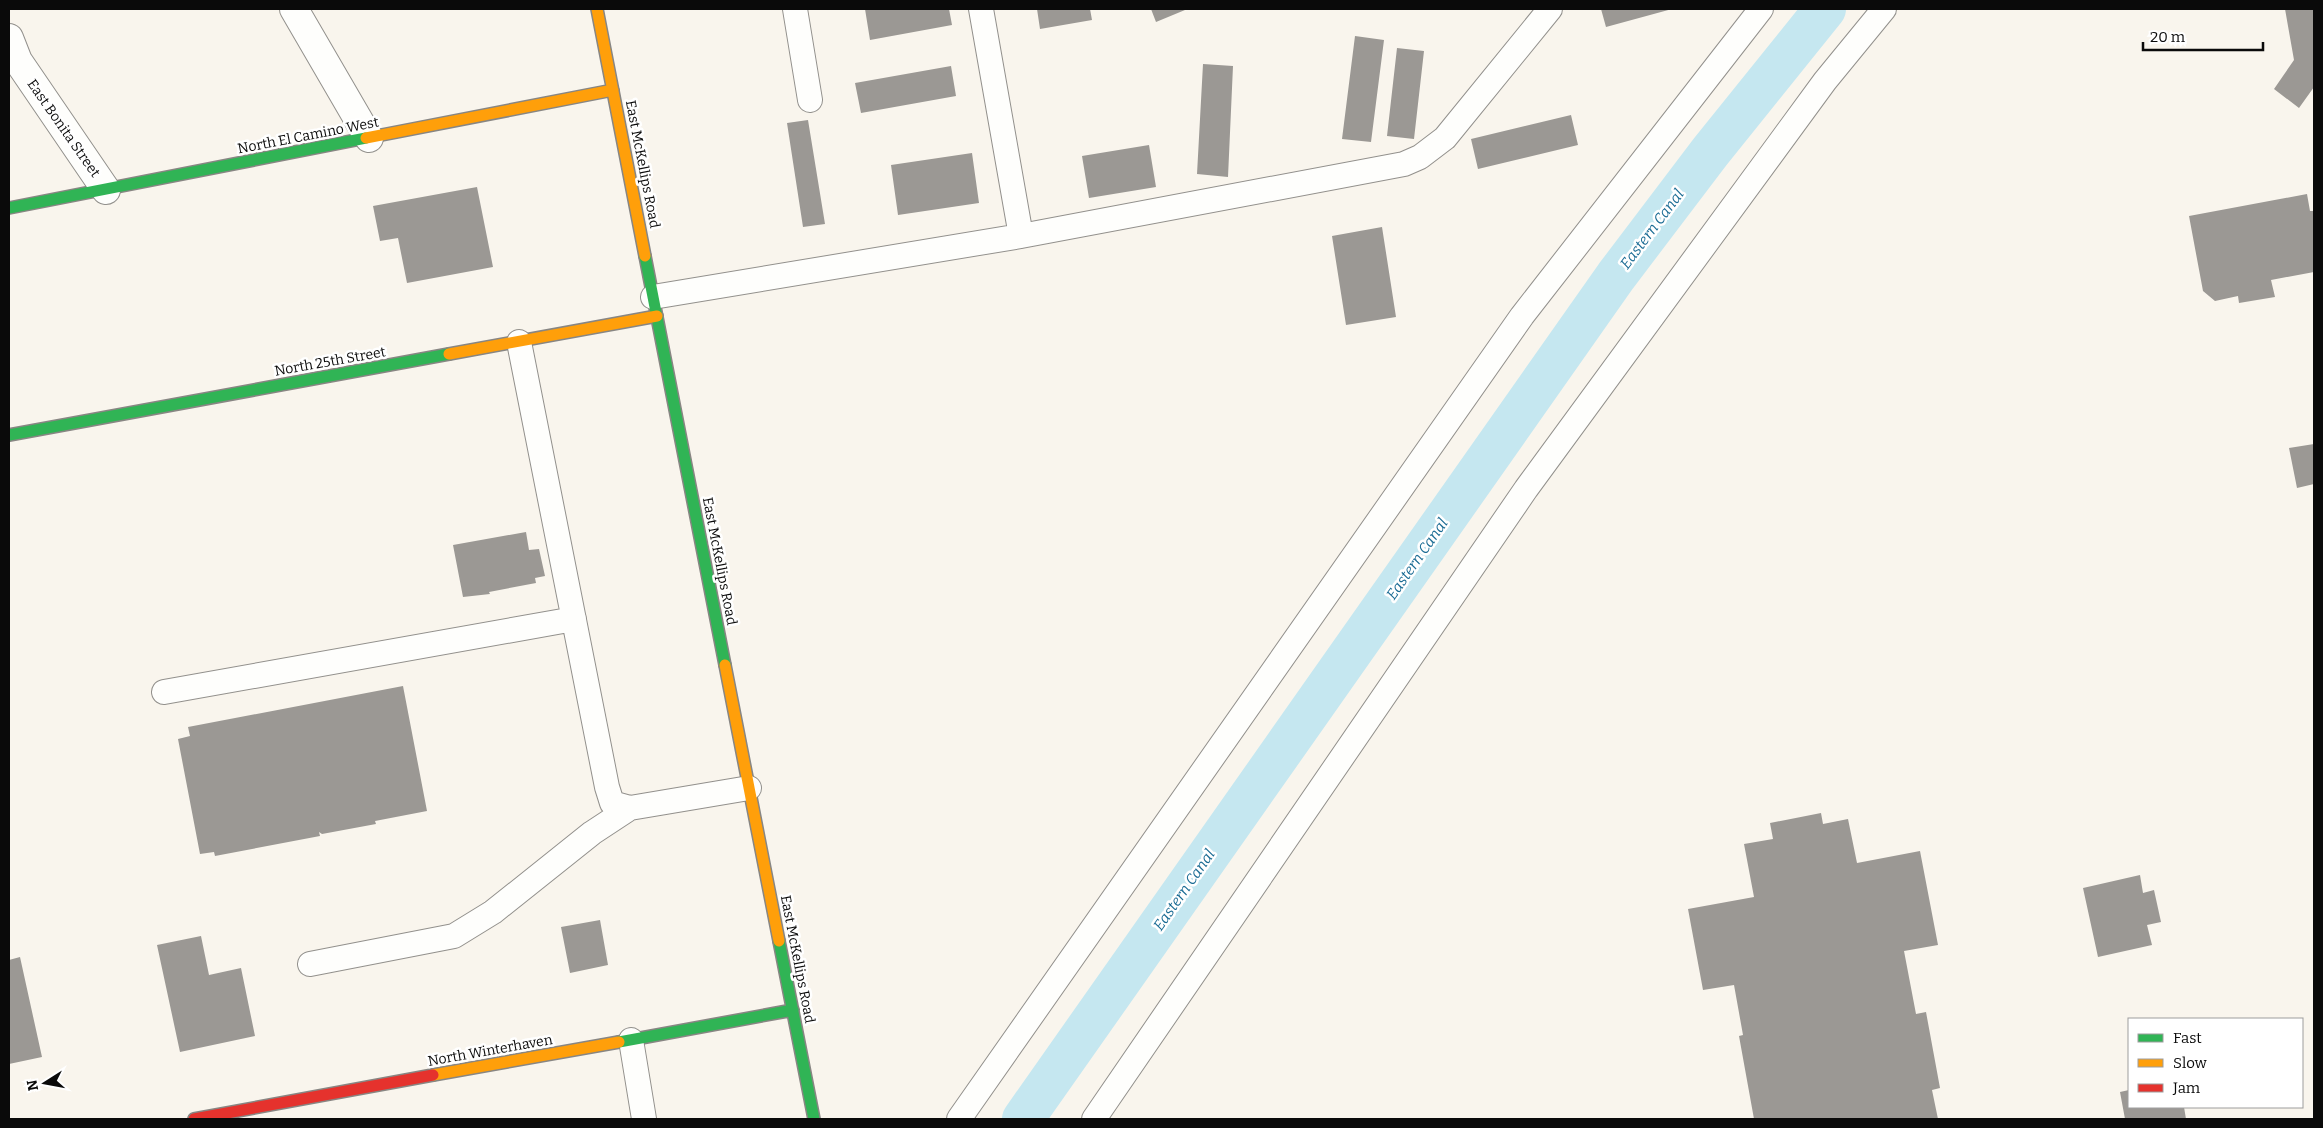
<svg xmlns="http://www.w3.org/2000/svg" width="2323" height="1128" font-family="Bitter,serif">
	<style>
		.lines { fill: none; stroke-linecap: round; stroke-linejoin: round }
		.canal { stroke: #c5e7f0; stroke-width: 42 }
		.building { fill: #9b9894 }
		.lane-casing { stroke: #92908c; stroke-width: 26 }
		.street-casing { stroke: #92908c; stroke-width: 30 }
		.fast-casing { stroke: #888683; stroke-width: 14 }
		.slow-casing { stroke: #888683; stroke-width: 14 }
		.jam-casing { stroke: #888683; stroke-width: 14 }
		.lane { stroke: #fefefc; stroke-width: 24 }
		.street { stroke: #fefefc; stroke-width: 28 }
		.fast { stroke: #30b455; stroke-width: 11 }
		.slow { stroke: #ff9f0a; stroke-width: 11 }
		.jam { stroke: #e5322d; stroke-width: 11 }
		.labels { text-anchor: middle; stroke-width: 5; stroke-linejoin: round; paint-order: stroke }
		.street-label { font-size: 14px; fill: #0a0a0a; stroke: #fff }
		.water-label { font-size: 15px; font-style: italic; fill: #1b6c94; stroke: #fff }
	</style>
	<rect width="100%" height="100%" fill="#f9f5ed"/>
	<g class="lines">
		<!-- canal -->
		<path class="canal" d="M 1023,1119 L 1616,276 L 1710,152 L 1825,9"/>
	</g>
	<!-- building -->
	<path class="building" d="M 865,9 L 949,9 L 952,25 L 870,40 Z
		M 1037,9 L 1090,9 L 1092,20 L 1040,29 Z
		M 1151,9 L 1185,9 L 1185,10 L 1156,22 Z
		M 1601,9 L 1672,9 L 1606,27 Z
		M 2285,9 L 2314,9 L 2314,87 L 2299,108 L 2274,89 L 2294,60 Z
		M 1355,36 L 1384,40 L 1371,142 L 1342,139 Z
		M 1397,48 L 1424,51 L 1414,139 L 1387,136 Z
		M 1203,64 L 1233,66 L 1228,177 L 1197,174 Z
		M 951,66 L 956,96 L 861,113 L 855,83 Z
		M 1571,115 L 1578,145 L 1478,169 L 1471,139 Z
		M 808,120 L 825,224 L 803,227 L 787,123 Z
		M 1149,145 L 1156,187 L 1089,198 L 1082,156 Z
		M 972,153 L 979,203 L 898,215 L 891,165 Z
		M 477,187 L 493,267 L 407,283 L 398,238 L 380,241 L 373,206 Z
		M 2307,194 L 2310,211 L 2314,211 L 2314,272 L 2271,280 L 2275,297 L 2239,303 L 2238,296 L 2215,301 L 2203,291 L 2189,216 Z
		M 1382,227 L 1396,317 L 1346,325 L 1332,236 Z
		M 2314,444 L 2314,484 L 2297,488 L 2289,448 Z
		M 526,532 L 529,550 L 539,549 L 545,576 L 535,578 L 536,583 L 489,592 L 490,594 L 463,597 L 453,545 Z
		M 403,686 L 427,811 L 375,821 L 376,824 L 322,834 L 319,832 L 320,836 L 215,856 L 214,852 L 200,854 L 178,739 L 190,736 L 188,727 Z
		M 1821,813 L 1823,824 L 1848,819 L 1857,863 L 1920,851 L 1938,945 L 1904,951 L 1916,1014 L 1926,1012 L 1940,1088 L 1932,1090 L 1938,1119 L 1754,1119 L 1739,1036 L 1743,1035 L 1734,985 L 1703,990 L 1688,909 L 1754,897 L 1744,844 L 1773,839 L 1770,823 Z
		M 2140,875 L 2143,893 L 2154,890 L 2161,922 L 2147,925 L 2152,945 L 2098,957 L 2083,888 Z
		M 600,920 L 608,965 L 570,973 L 561,927 Z
		M 201,936 L 209,975 L 241,968 L 255,1036 L 180,1052 L 157,945 Z
		M 20,957 L 42,1057 L 9,1064 L 9,960 Z
		M 2129,1090 L 2129,1107 L 2184,1107 L 2186,1119 L 2125,1119 L 2120,1092 Z"/>
	<g class="lines">
		<!-- lane casing -->
		<g class="lane-casing">
			<path id="lane" d="M 795,9 L 810,100
				M 981,9 L 1021,236
				M 653,297 L 1021,236 L 1404,164 L 1420,157 L 1445,138 L 1550,9
				M 519,342 L 607,787 L 612,803 L 630,808 L 749,788
				M 164,692 L 574,619
				M 310,964 L 454,936 L 493,912 L 592,833 L 630,808
				M 631,1040 L 644,1119
				M 959,1119 L 1522,316 L 1761,9
				M 1094,1119 L 1526,489 L 1825,81 L 1884,9"/>
		</g>
		<!-- street casing -->
		<g class="street-casing">
			<path id="street" d="M 294,9 L 369,138
				M 9,38 L 18,61 L 106,190"/>
		</g>
		<!-- fast casing -->
		<g class="fast-casing">
			<path id="fast" d="M 9,208 L 366,138
				M 645,256 L 725,665
				M 9,435 L 449,354
				M 779,941 L 814,1119
				M 619,1042 L 793,1010"/>
		</g>
		<!-- slow casing -->
		<g class="slow-casing">
			<path id="slow" d="M 597,9 L 645,256
				M 366,138 L 613,90
				M 449,354 L 657,316
				M 725,665 L 779,941
				M 433,1075 L 619,1042"/>
		</g>
		<!-- jam casing -->
		<g class="jam-casing">
			<path id="jam" d="M 194,1119 L 433,1075"/>
		</g>
		<!-- lane -->
		<use href="#lane" class="lane"/>
		<!-- street -->
		<use href="#street" class="street"/>
		<!-- fast -->
		<use href="#fast" class="fast"/>
		<!-- slow -->
		<use href="#slow" class="slow"/>
		<!-- jam -->
		<use href="#jam" class="jam"/>
	</g>
	<g class="labels">
		<!-- street labels -->
		<g class="street-label">
			<text transform="translate(64 128) rotate(55)" y="5">East Bonita Street</text>
			<text transform="translate(308 135) rotate(-11)" y="5">North El Camino West</text>
			<text transform="translate(643 164) rotate(79)" y="5">East McKellips Road</text>
			<text transform="translate(330 361) rotate(-10)" y="5">North 25th Street</text>
			<text transform="translate(720 561) rotate(79)" y="5">East McKellips Road</text>
			<text transform="translate(798 959) rotate(79)" y="5">East McKellips Road</text>
			<text transform="translate(490 1050) rotate(-10)" y="5">North Winterhaven</text>
		</g>
		<!-- water labels -->
		<g class="water-label">
			<text transform="translate(1652 229) rotate(-53)" y="5">Eastern Canal</text>
			<text transform="translate(1417 559) rotate(-55)" y="5">Eastern Canal</text>
			<text transform="translate(1184 890) rotate(-55)" y="5">Eastern Canal</text>
		</g>
	</g>
	<!-- border -->
	<rect width="2323" height="1128" fill="none" stroke="#0a0a0a" stroke-width="20"/>
	<!-- legend -->
	<rect x="2128" y="1018" width="175" height="90" fill="#ffffff" stroke="#9d9d9d"/>
	<rect x="2138" y="1034" width="25" height="8" fill="#30b455" stroke="#9d9d9d"/>
	<text x="2173" y="1043" font-size="15" fill="#0a0a0a">Fast</text>
	<rect x="2138" y="1059" width="25" height="8" fill="#ff9f0a" stroke="#9d9d9d"/>
	<text x="2173" y="1068" font-size="15" fill="#0a0a0a">Slow</text>
	<rect x="2138" y="1084" width="25" height="8" fill="#e5322d" stroke="#9d9d9d"/>
	<text x="2173" y="1093" font-size="15" fill="#0a0a0a">Jam</text>
	<!-- north arrow -->
	<g transform="translate(45 1083) rotate(259)" stroke="#ffffff" stroke-width="4" paint-order="stroke">
	<path d="M0-4L9 19L0 12L-9 19Z" fill="#0a0a0a"/>
	<text y="-8" font-size="14" font-weight="bold" text-anchor="middle" fill="#0a0a0a">N</text>
	</g>
	<!-- scale -->
	<path d="M2143 42v8h120v-8" fill="none" stroke="#0a0a0a" stroke-width="2.5"/>
	<text x="2150" y="42" font-size="15" fill="#0a0a0a" stroke="#ffffff" stroke-width="4" paint-order="stroke">20 m</text>
</svg>
